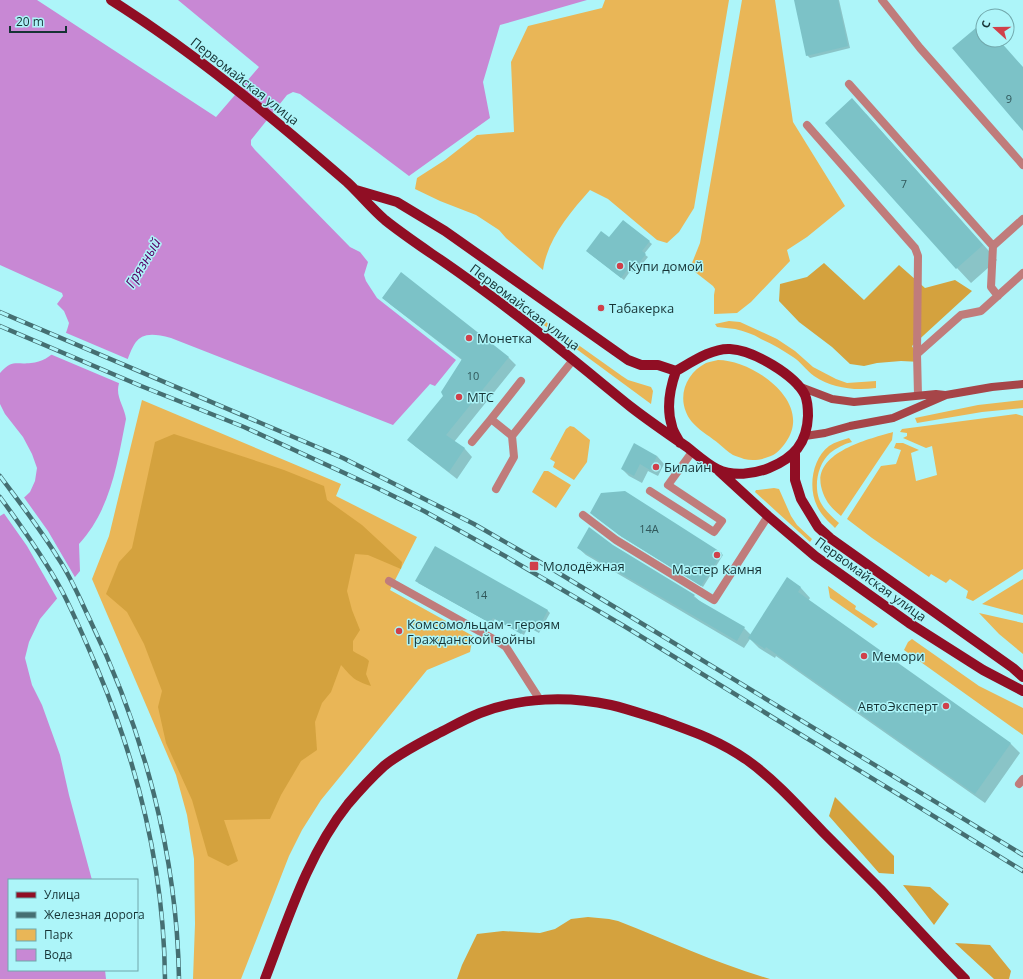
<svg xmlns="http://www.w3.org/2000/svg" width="1023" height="979" font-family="'Open Sans',sans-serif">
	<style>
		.green { fill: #e9b657 }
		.forest { fill: #d4a23e }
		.water { fill: #c888d4 }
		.pier { fill: #adf5f9 }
		.shadow { fill: #0003 }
		.building { fill: #7cc2c7 }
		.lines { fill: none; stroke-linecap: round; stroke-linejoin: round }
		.lane { stroke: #c07c7b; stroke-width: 8 }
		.secondary { stroke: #a64548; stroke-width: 8 }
		.primary { stroke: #900e24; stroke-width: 10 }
		.rail-casing { stroke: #456f72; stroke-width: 4.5 }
		.rail { stroke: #adf5f9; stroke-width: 3; stroke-dasharray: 9; stroke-linecap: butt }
		.poi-dot { fill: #d0404a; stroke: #adf5f9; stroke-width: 1.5 }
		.labels { text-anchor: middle; stroke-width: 3; stroke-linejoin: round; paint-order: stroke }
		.number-label { font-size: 11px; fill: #30575a }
		.street-label { font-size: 13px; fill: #163335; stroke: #adf5f9 }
		.poi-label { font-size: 13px; fill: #163335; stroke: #adf5f9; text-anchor: start }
		.water-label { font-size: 14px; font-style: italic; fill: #570065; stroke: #adf5f9 }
	</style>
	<rect width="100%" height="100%" fill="#adf5f9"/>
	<!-- green -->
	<path class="green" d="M 605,0 L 729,0 L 694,208 L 679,232 L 667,243 L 657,240 L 608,199 L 590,190 C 569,214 548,238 543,270 L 506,238 L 499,230 L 476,215 L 440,201 L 415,189 L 417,178 L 445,160 L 477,135 L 514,132 L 511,62 L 528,26 L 602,8 Z
		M 742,0 L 775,0 L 793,122 L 845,206 L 807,237 L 787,250 L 790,261 L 751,302 L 737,313 L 714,314 L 714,295 L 715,289 L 713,286 L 690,268 L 700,243 Z
		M 539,317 L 622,376 L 628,380 L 651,387 L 653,391 L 651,404 L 537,320 Z
		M 729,321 L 740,322 L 777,339 L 795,351 L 813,367 L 836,379 L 847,383 L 876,381 L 876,388 C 854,391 832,388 814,376 C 806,370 801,362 793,357 C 783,350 772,344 761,339 C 753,334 744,331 735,329 C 729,328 723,328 717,327 L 715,324 Z
		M 718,360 C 753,360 814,402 786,442 C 782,448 776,455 768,457 C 761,460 752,461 744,459 C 741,458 736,456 733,455 C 728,452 723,447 718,443 C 707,434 691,426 686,412 C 678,393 688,372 706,363 C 709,362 714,361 718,360 Z
		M 142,400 L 341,484 L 336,496 L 417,537 L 390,590 L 473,636 L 470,652 L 427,670 L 321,800 L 302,830 L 289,856 L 241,979 L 193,979 L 195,924 L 194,859 L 187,815 L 176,775 L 92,579 L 109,536 Z
		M 1023,400 L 1023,408 L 982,412 L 917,423 L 915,418 L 978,405 Z
		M 1016,414 L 1023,416 L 1023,569 L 973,601 L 966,598 L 968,591 L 950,579 L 946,583 L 931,574 L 929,577 L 872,538 L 847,519 L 881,466 L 896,464 L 901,450 L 894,448 L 896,443 L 903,443 L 919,450 L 911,453 L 916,481 L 937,475 L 932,446 L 926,448 L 903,438 L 907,436 L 907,433 L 900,432 L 902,429 Z
		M 570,426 L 574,427 L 590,440 L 587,462 L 574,480 L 553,467 L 555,462 L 550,459 L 566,429 Z
		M 893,432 L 892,440 L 841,516 C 831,508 824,500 821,486 C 814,452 869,439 893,432 Z
		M 849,438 L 852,442 C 844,444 836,448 830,453 C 818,464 814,484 819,499 C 823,509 831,516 839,523 L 835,528 C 828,521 821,515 817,506 C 808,488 812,459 829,446 C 835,442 843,440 849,438 Z
		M 544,471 L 548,471 L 571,485 L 556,508 L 532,492 Z
		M 774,488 L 779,489 L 791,516 L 797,525 L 812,539 L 810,542 L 755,492 L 756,490 L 758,490 Z
		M 1023,579 L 1023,615 L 982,604 Z
		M 828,586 L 856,606 L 855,609 L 878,624 L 873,628 L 830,598 Z
		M 979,613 L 1023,623 L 1023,654 L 999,634 Z
		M 912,639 L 979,686 L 1023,708 L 1023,735 L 904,650 L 908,642 Z"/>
	<!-- forest -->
	<path class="forest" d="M 824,263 L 864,300 L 899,265 L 925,288 L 955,280 L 972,291 L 912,346 L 921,362 L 901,361 L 877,363 L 864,366 L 850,364 L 832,347 L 799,322 L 779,301 L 780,284 L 807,277 Z
		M 174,434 L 284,470 L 324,486 L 327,500 L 362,525 L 402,562 L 401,569 L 368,555 L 355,554 L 347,591 L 352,610 L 360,630 L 353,641 L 353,651 C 358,655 365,656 369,661 L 366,674 L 371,686 C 353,680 353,678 341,665 L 331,692 L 322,703 L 315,722 L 317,750 L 301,761 L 281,795 L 270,819 L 224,820 L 238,861 L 228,866 L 208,856 L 192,800 L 166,743 L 158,707 L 162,691 L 144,644 L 127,612 L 106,594 L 119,562 L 132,548 L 155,442 Z
		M 835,797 L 894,856 L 894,874 L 879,873 L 829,816 Z
		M 903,885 L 930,887 L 949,904 L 934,925 Z
		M 588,917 L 609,919 L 618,921 C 669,941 718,964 770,979 L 457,979 L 462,965 L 477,934 L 503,931 L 540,933 L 555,929 L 571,919 Z
		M 955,943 L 990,945 L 1011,971 L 1009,979 L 994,979 Z"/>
	<!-- water -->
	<path class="water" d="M 0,0 L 37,0 L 216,117 L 259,67 L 178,0 L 587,0 L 500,25 L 483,82 L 490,118 L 409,176 L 300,94 L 293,92 L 287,95 L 251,140 L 251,145 L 255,150 L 350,247 L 360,252 L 368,262 L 364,275 L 366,281 L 377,298 L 456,360 L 435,386 L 430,384 L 393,425 L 171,338 C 138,329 135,339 125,367 C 123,373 118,382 118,390 C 118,400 125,409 126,419 C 117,464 111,509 79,544 L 80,571 L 40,619 L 29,642 L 25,658 L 32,685 L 42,705 L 60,755 L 69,795 L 92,880 L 9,880 L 9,970 L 105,970 L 106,979 L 0,979 L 0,516 L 13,508 L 30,492 L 35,481 L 37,468 L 32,454 L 23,437 L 5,414 L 0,404 L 0,373 C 13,359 15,365 31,363 C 53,361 64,343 69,323 L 64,311 L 57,304 L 63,296 L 62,293 L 0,265 Z"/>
	<!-- pier -->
	<path class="pier" d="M 64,332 L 130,360 L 121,384 L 50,354 L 58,343 Z
		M 23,496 L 48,531 L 76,579 L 58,600 L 27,546 L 3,512 L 12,506 Z"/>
	<!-- shadow -->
	<path class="shadow" d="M 795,0 L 839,0 L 850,48 L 810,58 L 807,55 Z
		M 866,114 L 997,260 L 971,283 L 957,268 L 826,123 Z
		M 623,221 L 652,244 L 644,254 L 648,257 L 635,273 L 631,270 L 624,280 L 589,253 L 610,239 Z
		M 401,273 L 509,358 L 516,365 L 454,442 L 465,449 L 472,457 L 457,479 L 416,447 L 408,440 L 444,396 L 462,360 L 391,305 L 383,298 Z
		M 657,456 L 664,464 L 658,476 L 648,471 L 642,483 L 629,476 L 622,469 Z
		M 593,515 L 721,553 L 723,555 L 703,587 L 622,537 Z
		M 613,546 L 694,596 L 702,603 L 744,628 L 751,635 L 787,579 L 801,588 L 810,598 L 808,601 L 1011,744 L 1020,753 L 985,803 L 776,656 L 775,658 L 759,648 L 750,639 L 744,648 L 586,555 L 578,548 Z
		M 435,548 L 548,611 L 550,613 L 539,633 L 528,627 L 524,635 L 495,619 L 492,624 L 418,583 Z"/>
	<!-- building -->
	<path class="building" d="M 794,0 L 838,0 L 848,46 L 806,56 Z
		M 983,22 L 983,40 L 999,40 L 1023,67 L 1023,131 L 952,48 Z
		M 852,98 L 983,245 L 956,269 L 825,123 Z
		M 623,220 L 650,241 L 642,251 L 646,254 L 632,272 L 628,269 L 621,278 L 586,251 L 601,231 L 609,237 Z
		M 401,272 L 509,357 L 446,435 L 465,448 L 449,472 L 407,440 L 443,396 L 441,392 L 462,359 L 382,298 Z
		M 634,443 L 657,456 L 650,470 L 640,464 L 634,476 L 621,469 Z
		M 625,491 L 722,553 L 701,586 L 619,535 L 590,513 L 601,493 Z
		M 589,527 L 613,545 L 695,595 L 693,597 L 745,627 L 737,641 L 577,548 Z
		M 435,546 L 548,610 L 537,631 L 526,625 L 521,634 L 493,618 L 490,623 L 415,581 Z
		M 787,577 L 801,587 L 798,592 L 1011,743 L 975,794 L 766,647 L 765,649 L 748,638 Z"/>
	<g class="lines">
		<!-- lane -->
		<path class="lane" d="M 882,0 L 920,48 L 1023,165
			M 849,84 L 993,246 L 1023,219
			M 807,125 L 915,248 L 918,256 L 917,354
			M 993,246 L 991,287 L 998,296
			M 521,381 L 491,419 L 512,436 L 573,360
			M 918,395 L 917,354 L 961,315 L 981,311 L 1023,273
			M 472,442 L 491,419
			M 496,489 L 514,457 L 512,436
			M 650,491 L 714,532 L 722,521 L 668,485 L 692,452
			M 583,515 L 616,540 L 714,600 L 768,516
			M 389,581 L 497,641 L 506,647 L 540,700
			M 1019,784 L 1023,779"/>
		<!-- secondary -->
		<path class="secondary" d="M 798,386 L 832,399 L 854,402 L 936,394 L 945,395
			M 805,436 L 825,433 L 850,426 L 893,418 L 946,395 L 992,387 L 1023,384"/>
		<!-- primary -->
		<path class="primary" d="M 111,0 C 195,53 272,117 347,182 C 360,194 371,208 385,220 C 400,232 416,243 432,254 C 462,274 490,295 519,317 C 557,346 594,377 631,407 C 649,421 668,434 687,447 C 696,454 707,464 717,469 C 733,477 754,474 769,468 C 794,458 807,443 808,416 C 808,409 808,402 805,395 C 795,375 753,350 730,349 C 712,348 692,362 676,371 C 670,388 666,408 672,426 C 673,432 678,438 680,443
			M 356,190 L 397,202 L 445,231 L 628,360 L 641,365 L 658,365 L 676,371
			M 795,451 L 795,480 L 801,499 L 818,527 L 830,538 L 1013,668 L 1023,677
			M 719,471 L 768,516 L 815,556 L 909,623 L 983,670 L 1023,691
			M 265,979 C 288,919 308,854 348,804 C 359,791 372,777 384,766 C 400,753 420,743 437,734 C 451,727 465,719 480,713 C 521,697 569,696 611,705 C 628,709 645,715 661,720 C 694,732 718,740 747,760 C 775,780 799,807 823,832 C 842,851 861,870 880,889 C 908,919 936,950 965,979"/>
		<!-- rail casing -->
		<g class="rail-casing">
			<path id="rail" d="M 0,312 L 343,458 L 474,524 L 552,569 L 1023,855
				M 0,326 L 141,386 L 244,427 L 377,488 L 424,511 L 505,556 L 624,626 L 1023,871
				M 0,476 C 20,503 41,530 58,558 C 71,577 80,599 90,620 C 144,731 177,855 179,979
				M 0,497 C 22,527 44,558 62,591 C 75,616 86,642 97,668 C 139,767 164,871 165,979"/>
		</g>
		<!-- rail -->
		<use href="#rail" class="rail"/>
	</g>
	<!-- markers -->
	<g class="poi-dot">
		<circle cx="620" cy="266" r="4"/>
		<circle cx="601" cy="308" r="4"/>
		<circle cx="469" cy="338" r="4"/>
		<circle cx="459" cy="397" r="4"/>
		<circle cx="656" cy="467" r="4"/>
		<circle cx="717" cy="555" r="4"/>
		<rect x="529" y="561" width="10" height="10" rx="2"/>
		<circle cx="399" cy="631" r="4"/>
		<circle cx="864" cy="656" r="4"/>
		<circle cx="946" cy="706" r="4"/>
	</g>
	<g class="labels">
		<!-- number labels -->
		<g class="number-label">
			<text x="1009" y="103">9</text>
			<text x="904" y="188">7</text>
			<text x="473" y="380">10</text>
			<text x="649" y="533">14А</text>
			<text x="481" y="599">14</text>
		</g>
		<!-- street labels -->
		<g class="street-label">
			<text transform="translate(245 81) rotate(38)" y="5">Первомайская улица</text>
			<text transform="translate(525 307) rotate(37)" y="5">Первомайская улица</text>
			<text transform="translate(871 579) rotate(36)" y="5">Первомайская улица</text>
		</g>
		<!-- poi labels -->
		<g class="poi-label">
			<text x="628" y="271">Купи домой</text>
			<text x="609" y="313">Табакерка</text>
			<text x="477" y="343">Монетка</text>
			<text x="467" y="402">МТС</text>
			<text x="664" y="472">Билайн</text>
			<text x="543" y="571">Молодёжная</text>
			<text x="717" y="574" text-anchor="middle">Мастер Камня</text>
			<text x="407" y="629">Комсомольцам - героям<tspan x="407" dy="15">Гражданской войны</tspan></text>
			<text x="872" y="661">Мемори</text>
			<text x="938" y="711" text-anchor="end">АвтоЭксперт</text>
		</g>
		<!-- water labels -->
		<g class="water-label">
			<text transform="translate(143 263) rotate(-59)" y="5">Грязный</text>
		</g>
	</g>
	<!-- legend -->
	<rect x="8" y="879" width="130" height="92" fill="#adf5f9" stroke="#71a7ab"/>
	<rect x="16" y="892" width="20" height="6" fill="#900e24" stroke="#71a7ab"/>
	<text x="44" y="899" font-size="12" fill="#163335">Улица</text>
	<rect x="16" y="912" width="20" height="6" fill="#456f72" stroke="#71a7ab"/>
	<text x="44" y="919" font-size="12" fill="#163335">Железная дорога</text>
	<rect x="16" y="929" width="20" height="12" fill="#e9b657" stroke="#71a7ab"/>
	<text x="44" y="939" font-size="12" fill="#163335">Парк</text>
	<rect x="16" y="949" width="20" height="12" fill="#c888d4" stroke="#71a7ab"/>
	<text x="44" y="959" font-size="12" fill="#163335">Вода</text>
	<!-- north arrow -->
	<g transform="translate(995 28) rotate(291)"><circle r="19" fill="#adf5f9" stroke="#71a7ab"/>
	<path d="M0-3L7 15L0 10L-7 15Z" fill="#d0404a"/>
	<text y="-6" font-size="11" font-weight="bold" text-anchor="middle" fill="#163335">С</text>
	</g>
	<!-- scale -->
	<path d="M10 26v6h56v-6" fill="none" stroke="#163335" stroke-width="2"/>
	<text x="16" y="26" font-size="12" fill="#163335" stroke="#adf5f9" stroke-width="3" paint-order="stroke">20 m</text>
</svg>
